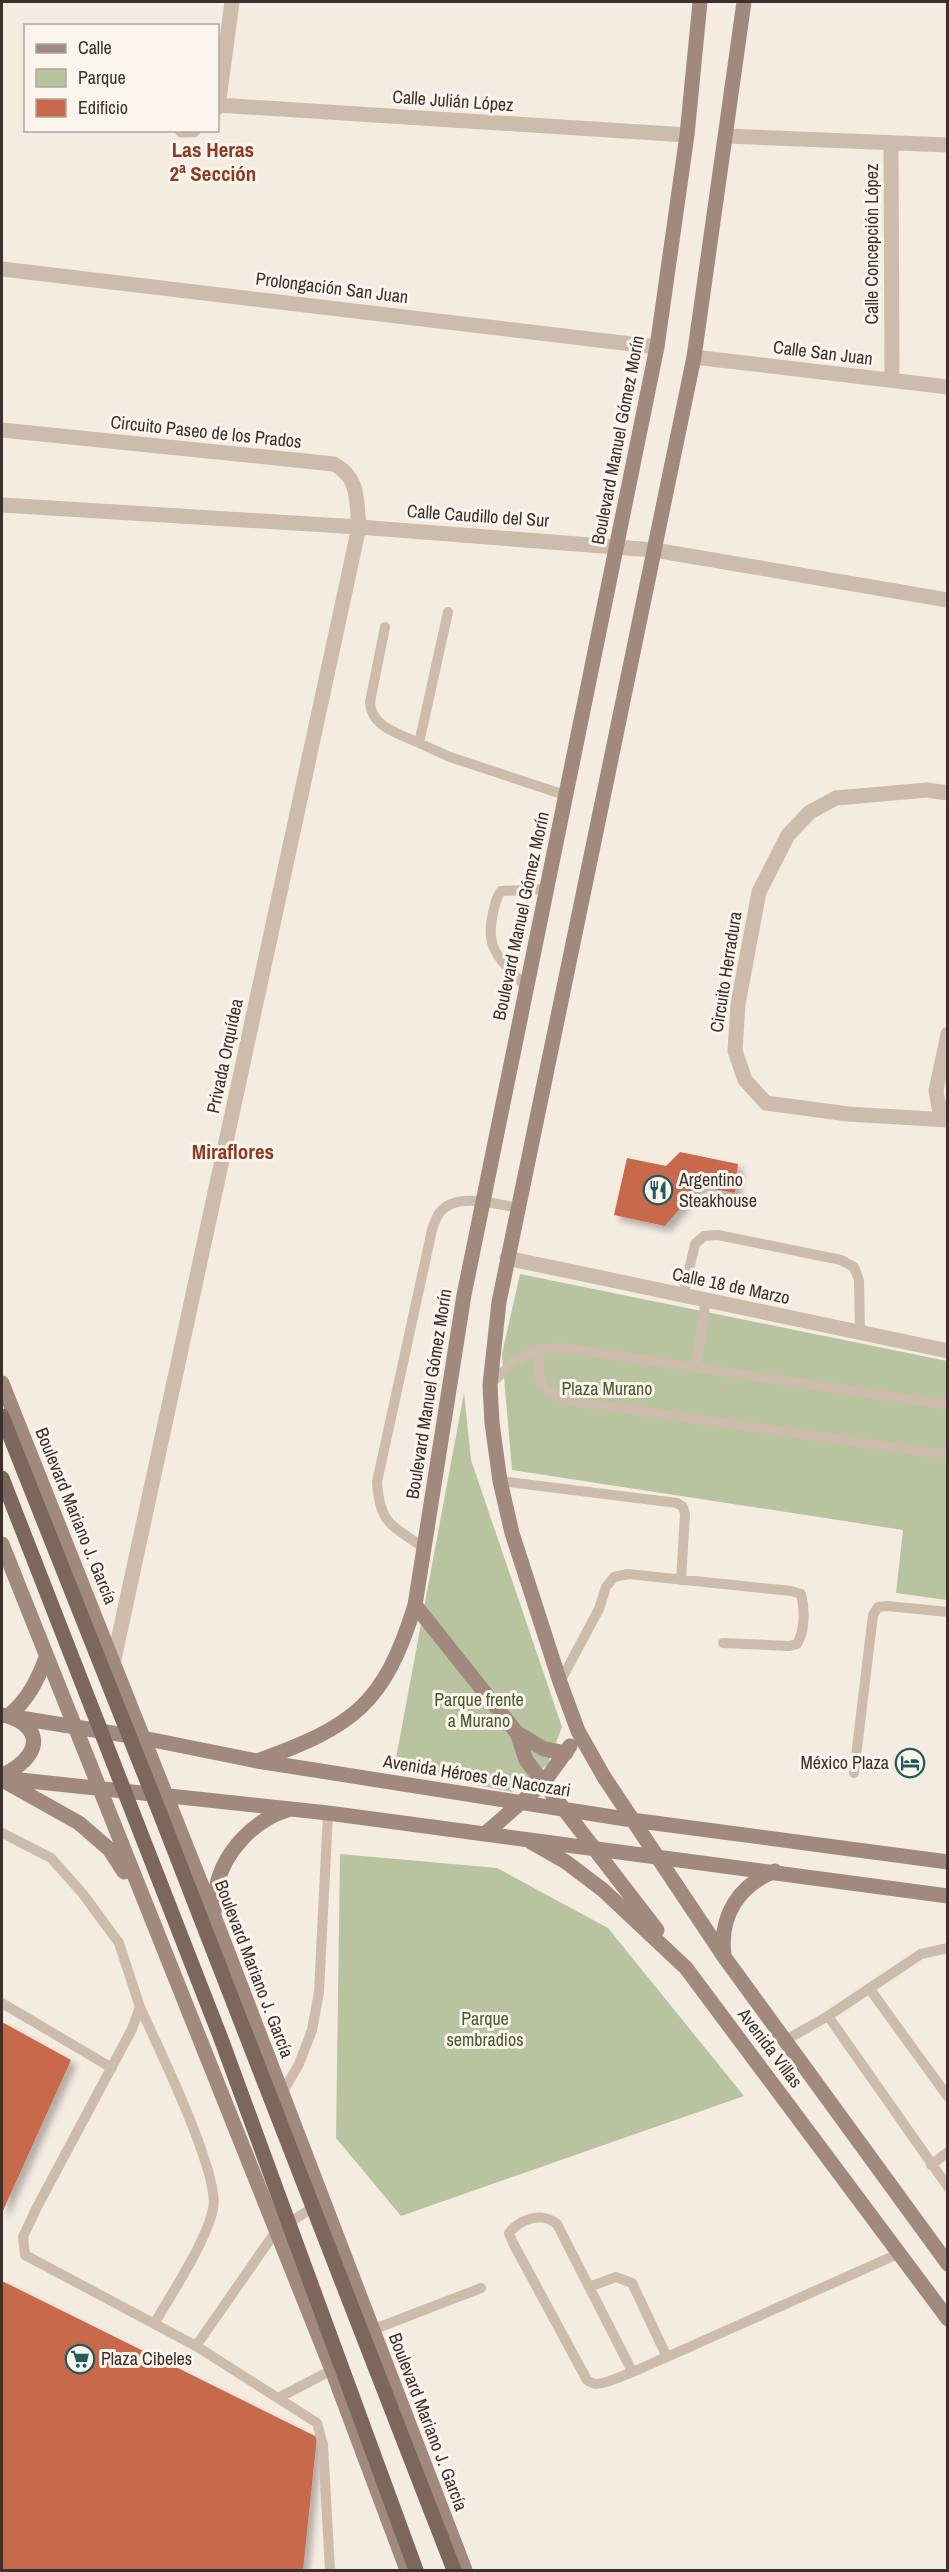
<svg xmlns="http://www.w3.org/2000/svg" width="949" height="2572" font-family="'Archivo Narrow',sans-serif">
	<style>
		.green { fill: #b8c4a0 }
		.building { fill: #c8694b; filter: url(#shadow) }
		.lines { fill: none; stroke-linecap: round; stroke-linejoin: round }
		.lane { stroke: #cdbbac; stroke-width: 10 }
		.street { stroke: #cdbbac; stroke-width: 15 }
		.secondary { stroke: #a18a7d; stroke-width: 15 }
		.primary-bridge { stroke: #7d675c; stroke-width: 15 }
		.labels { text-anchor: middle; stroke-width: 6; stroke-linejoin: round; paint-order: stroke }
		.street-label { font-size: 18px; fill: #3b302b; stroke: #fbf5ee }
		.poi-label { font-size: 18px; fill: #3b302b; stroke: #fbf5ee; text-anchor: start }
		.park-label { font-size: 18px; fill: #4a5a2e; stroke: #fbf5ee }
		.quarter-label { font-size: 21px; font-weight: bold; fill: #8c3b22; stroke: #fbf5ee }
	</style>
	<defs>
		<filter id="shadow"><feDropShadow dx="5.5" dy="5.5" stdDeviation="3" flood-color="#0004"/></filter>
	</defs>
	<rect width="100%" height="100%" fill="#f4ebe1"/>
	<!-- green -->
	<path class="green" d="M 520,1274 L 947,1361 L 947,1600 L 896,1593 L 903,1530 L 512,1470 L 502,1354 Z
		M 464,1393 L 471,1460 L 562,1727 L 548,1764 L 512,1792 L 394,1769 Z
		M 340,1854 L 497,1868 L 608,1928 L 744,2096 L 401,2216 L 336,2138 Z"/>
	<!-- building -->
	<path class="building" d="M 680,1152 L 738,1164 L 735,1193 L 699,1186 L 665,1226 L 614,1215 L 627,1158 L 666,1166 Z
		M 2,2022 L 71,2060 L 2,2213 Z
		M 2,2281 L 317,2437 L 303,2570 L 2,2570 Z"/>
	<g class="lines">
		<!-- lane -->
		<path class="lane" d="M 448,612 L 419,743 L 450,757 L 565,795
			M 385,627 L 370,702 C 371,727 398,733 419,743
			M 525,986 C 502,960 484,951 493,913 C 495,905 496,897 501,891 L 546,889
			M 683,1296 L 695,1244 L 704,1236 L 718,1235 L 841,1260 L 854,1267 L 859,1280 L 860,1333
			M 696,1367 L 706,1300
			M 490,1385 L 513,1362 L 540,1349
			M 948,1405 L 564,1348 L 540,1349 C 538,1381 536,1390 570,1401 L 948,1455
			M 500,1481 L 677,1503 L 683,1507 L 685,1514 L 681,1580
			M 424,1548 C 392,1525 380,1525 377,1482 L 432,1230 C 434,1224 436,1217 440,1212 C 457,1192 496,1204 518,1208
			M 560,1682 L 599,1609 L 606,1587 L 614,1577 L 628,1574 L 791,1591 L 801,1594 C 805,1608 805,1631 797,1644 L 789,1646 L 723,1643
			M 854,1773 L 873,1615 L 878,1607 L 887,1606 L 948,1612
			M 2,1833 L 51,1858 L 83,1894 L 119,1943 L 140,2007
			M 869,1988 L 948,2097
			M 2,2003 L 112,2068
			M 828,2016 L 948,2187
			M 784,2041 L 828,2016 L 921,1954 L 948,1948
			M 281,2095 L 299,2064 L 312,2030 L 319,1992 L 328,1813
			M 931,2165 L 948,2152
			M 589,2287 L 616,2277 L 632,2283 L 667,2357
			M 154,2324 C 172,2293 206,2242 213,2209 C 221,2175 157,2045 140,2007 L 132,2029 L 36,2209 L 23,2237 L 25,2255 L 196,2346 L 317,2423 L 323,2445 L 330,2570
			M 372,2330 L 481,2288
			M 196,2346 L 276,2231 L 317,2205
			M 632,2371 L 557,2224 C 542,2212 521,2218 509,2233 L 513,2243 L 587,2380 C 588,2381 594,2384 595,2384 C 607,2385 654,2362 667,2357 L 900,2253
			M 278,2398 L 332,2370"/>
		<!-- street -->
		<path class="street" d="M 218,105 L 687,135
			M 218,107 L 232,2
			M 182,130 L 193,130
			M 727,136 L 948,145
			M 891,143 L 892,380
			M 2,269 L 657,347
			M 694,357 L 948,387
			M 2,430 L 334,464 C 360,478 356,501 359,527 L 113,1664
			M 2,505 L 359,527 L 654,550 L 948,600
			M 948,793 L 927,790 L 836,798 L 810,812 L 788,835 L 759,892 L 738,1004 L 735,1051 L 745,1080 L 766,1103 L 848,1114 L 948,1120
			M 941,1118 L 936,1091 L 948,1034
			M 507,1258 L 948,1351"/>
		<!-- secondary -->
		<path class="secondary" d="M 744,2 L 694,357 L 499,1302 L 490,1385 L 492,1423 L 500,1481 L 512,1533 L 560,1682 L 578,1731 L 604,1777 L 725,1958 L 948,2264
			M 2,1383 L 214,1916 L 465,2570
			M 2,1544 L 332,2370 L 407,2570
			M 415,1605 L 517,1733 L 544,1749 L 566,1753
			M 2,1715 L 143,1738 L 257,1761 L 632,1820 L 948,1862
			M 517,1733 L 526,1760 L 657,1930
			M 257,1761 C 354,1726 384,1705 415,1605 L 464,1295 L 657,347 L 687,135 L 700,2
			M 2,1775 C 20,1768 48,1745 25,1725 C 21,1721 13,1718 8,1716 C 28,1700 37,1681 46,1658
			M 2,1778 L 328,1813 L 948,1896
			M 4,1781 L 79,1823 L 109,1849 L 124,1872
			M 486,1833 L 544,1782 L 570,1746
			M 531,1842 L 566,1862 L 603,1890 L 686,1968 L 948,2319
			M 214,1913 C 215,1904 215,1894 217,1885 C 224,1852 254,1820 287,1810
			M 724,1955 C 719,1916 739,1885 775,1871"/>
		<!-- primary-bridge -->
		<path class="primary-bridge" d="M 2,1416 L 161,1816 L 454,2570
			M 2,1478 L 220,2036 L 416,2570"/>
	</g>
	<!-- icons -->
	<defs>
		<g id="restaurant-ring" transform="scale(1.5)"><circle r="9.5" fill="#fbf5ee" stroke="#1f5a5e" stroke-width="1.5"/><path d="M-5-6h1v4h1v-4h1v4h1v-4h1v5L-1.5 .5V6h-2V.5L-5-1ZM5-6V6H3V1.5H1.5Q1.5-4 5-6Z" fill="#1f5a5e"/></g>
		<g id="hotel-ring" transform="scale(1.5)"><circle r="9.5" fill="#fbf5ee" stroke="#1f5a5e" stroke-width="1.5"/><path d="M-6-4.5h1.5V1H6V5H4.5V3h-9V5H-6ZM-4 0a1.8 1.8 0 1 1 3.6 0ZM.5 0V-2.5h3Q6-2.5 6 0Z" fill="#1f5a5e"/></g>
		<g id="supermarket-ring" transform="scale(1.5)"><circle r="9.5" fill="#fbf5ee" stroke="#1f5a5e" stroke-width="1.5"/><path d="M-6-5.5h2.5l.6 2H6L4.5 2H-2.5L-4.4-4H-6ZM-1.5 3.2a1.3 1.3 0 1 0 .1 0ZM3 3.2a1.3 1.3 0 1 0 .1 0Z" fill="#1f5a5e"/></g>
	</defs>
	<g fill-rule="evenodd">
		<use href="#restaurant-ring" x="658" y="1190"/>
		<use href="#hotel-ring" x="910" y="1763"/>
		<use href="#supermarket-ring" x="80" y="2359"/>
	</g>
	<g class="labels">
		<!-- street labels -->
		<g class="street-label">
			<text transform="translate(453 101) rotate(4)" y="6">Calle Julián López</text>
			<text transform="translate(872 244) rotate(-90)" y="6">Calle Concepción López</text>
			<text transform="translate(332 288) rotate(7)" y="6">Prolongación San Juan</text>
			<text transform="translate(823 353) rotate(7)" y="6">Calle San Juan</text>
			<text transform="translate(206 432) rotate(6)" y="6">Circuito Paseo de los Prados</text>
			<text transform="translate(618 440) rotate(-79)" y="6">Boulevard Manuel Gómez Morín</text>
			<text transform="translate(478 516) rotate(4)" y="6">Calle Caudillo del Sur</text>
			<text transform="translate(521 916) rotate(-78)" y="6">Boulevard Manuel Gómez Morín</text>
			<text transform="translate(726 972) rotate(-81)" y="6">Circuito Herradura</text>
			<text transform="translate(225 1056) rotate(-78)" y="6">Privada Orquídea</text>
			<text transform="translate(731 1286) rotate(12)" y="6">Calle 18 de Marzo</text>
			<text transform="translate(429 1394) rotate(-81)" y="6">Boulevard Manuel Gómez Morín</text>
			<text transform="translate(76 1516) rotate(68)" y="6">Boulevard Mariano J. García</text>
			<text transform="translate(477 1776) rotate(9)" y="6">Avenida Héroes de Nacozari</text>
			<text transform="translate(254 1969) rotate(69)" y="6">Boulevard Mariano J. García</text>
			<text transform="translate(770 2048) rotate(53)" y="6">Avenida Villas</text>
			<text transform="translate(428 2422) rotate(69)" y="6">Boulevard Mariano J. García</text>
		</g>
		<!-- poi labels -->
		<g class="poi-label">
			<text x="679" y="1186">Argentino<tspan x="679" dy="21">Steakhouse</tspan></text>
			<text x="889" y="1769" text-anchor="end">México Plaza</text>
			<text x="101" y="2365">Plaza Cibeles</text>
		</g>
		<!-- park labels -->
		<g class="park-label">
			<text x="607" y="1395">Plaza Murano</text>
			<text x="479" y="1706">Parque frente<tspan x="479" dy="21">a Murano</tspan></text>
			<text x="485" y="2025">Parque<tspan x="485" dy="21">sembradios</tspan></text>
		</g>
		<!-- quarter labels -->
		<g class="quarter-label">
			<text x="213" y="157">Las Heras<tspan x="213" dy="24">2ª Sección</tspan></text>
			<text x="233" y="1159">Miraflores</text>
		</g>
	</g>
	<!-- border -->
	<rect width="949" height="2572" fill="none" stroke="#3b302b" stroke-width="6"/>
	<!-- legend -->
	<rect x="24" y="24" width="195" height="108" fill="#fbf5ee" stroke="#aea6a0" stroke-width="1.5"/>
	<rect x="36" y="44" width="30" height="9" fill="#a18a7d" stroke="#aea6a0" stroke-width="1.5"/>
	<text x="78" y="54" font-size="18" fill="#3b302b">Calle</text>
	<rect x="36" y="69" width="30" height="18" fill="#b8c4a0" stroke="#aea6a0" stroke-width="1.5"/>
	<text x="78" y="84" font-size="18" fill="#3b302b">Parque</text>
	<rect x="36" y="99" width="30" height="18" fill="#c8694b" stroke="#aea6a0" stroke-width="1.5"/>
	<text x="78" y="114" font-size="18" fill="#3b302b">Edificio</text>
</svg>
